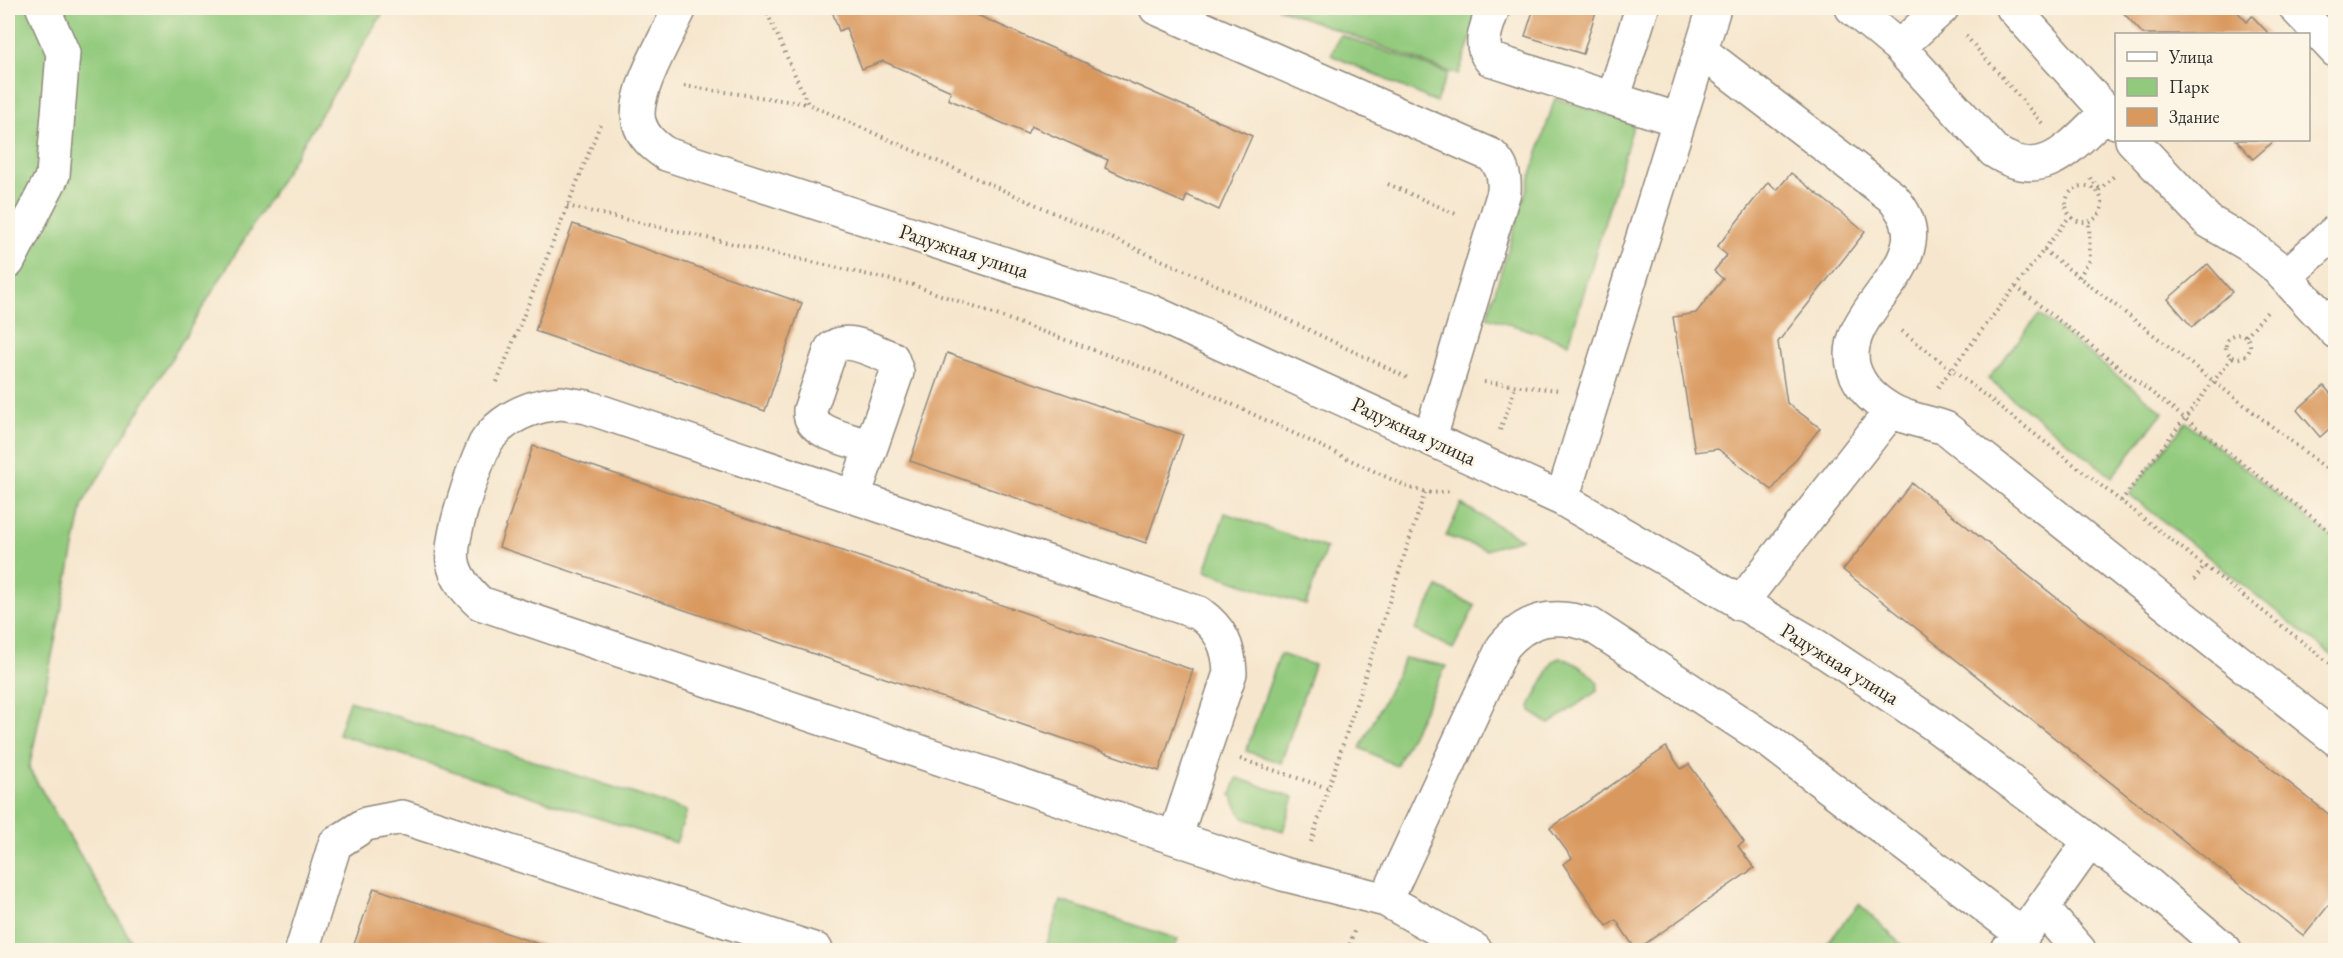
<svg xmlns="http://www.w3.org/2000/svg" width="2343" height="958" font-family="'EB Garamond',serif">
	<style>
		.green { fill: #92ca7d; stroke: #5e7a54; stroke-width: 1.5 }
		.building { fill: #d9985d }
		.lines { fill: none; stroke-linecap: round; stroke-linejoin: round }
		.minor-casing { stroke: #90887c; stroke-width: 36 }
		.path { stroke: #90887c; stroke-width: 4; stroke-dasharray: 1.5 4.5; stroke-linecap: butt }
		.minor { stroke: #fff; stroke-width: 33 }
		.labels { text-anchor: middle; stroke-width: 5; stroke-linejoin: round; paint-order: stroke }
		.street-label { font-size: 21px; fill: #2b2b2b; stroke: #fcf5e5 }
	</style>
	<rect width="100%" height="100%" fill="#fcf5e5"/>
	<filter id="ink" filterUnits="userSpaceOnUse"><feTurbulence type="fractalNoise" baseFrequency=".0167" numOctaves="2"/><feDisplacementMap in="SourceGraphic" scale="12" xChannelSelector="R" yChannelSelector="G"/><feConvolveMatrix kernelMatrix="1 2 1 2 8 2 1 2 1" color-interpolation-filters="sRGB"/></filter>
	<filter id="wash" filterUnits="userSpaceOnUse"><feTurbulence type="fractalNoise" baseFrequency=".008" numOctaves="4" result="noise"/><feDisplacementMap in="SourceGraphic" scale="24" xChannelSelector="R" yChannelSelector="G"/><feGaussianBlur stdDeviation="1.35" result="paint"/><feColorMatrix in="noise" values="0 0 0 0 0 0 0 0 0 0 0 0 0 0 0 0 0 1.4 0 .05"/><feComposite in="paint" operator="in"/></filter>
	<g filter="url(#wash)">
		<rect width="100%" height="100%" fill="#f6e6cd"/>
		<!-- green -->
		<path class="green" d="M 8,8 L 386,8 L 83,503 L 29,769 L 132,942 L 133,950 L 8,950 Z
			M 1278,8 L 1480,8 L 1481,9 L 1458,75 Z
			M 1340,35 L 1448,73 L 1436,102 L 1331,55 Z
			M 1555,98 L 1634,123 L 1569,343 L 1487,317 Z
			M 2039,314 L 2163,412 L 2112,477 L 1988,379 Z
			M 2186,422 L 2335,540 L 2335,658 L 2129,494 Z
			M 1461,504 L 1521,539 L 1486,550 L 1446,536 Z
			M 1225,513 L 1326,548 L 1306,605 L 1205,571 Z
			M 1438,587 L 1475,606 L 1453,649 L 1415,630 Z
			M 1280,654 L 1314,665 L 1281,763 L 1246,751 Z
			M 1405,658 L 1446,666 L 1396,766 L 1360,748 Z
			M 1559,658 C 1571,659 1592,673 1598,684 L 1597,691 L 1549,724 L 1532,713 L 1530,706 L 1553,661 Z
			M 349,701 L 687,811 L 676,843 L 338,734 Z
			M 1237,778 L 1294,797 L 1283,831 L 1243,818 L 1231,795 Z
			M 1061,901 L 1178,939 L 1174,950 L 1045,950 Z
			M 1859,904 L 1907,950 L 1821,950 Z"/>
		<g id="blocks">
			<!-- building -->
			<path class="building" d="M 831,8 L 961,8 L 1252,136 L 1219,210 L 1187,195 L 1184,203 L 1105,168 L 1108,160 L 1031,126 L 1027,134 L 948,99 L 951,91 L 883,61 L 862,69 L 846,28 L 839,31 Z
				M 1534,8 L 1597,8 L 1583,54 L 1525,36 Z
				M 2119,8 L 2226,8 L 2228,10 L 2234,8 L 2247,22 L 2252,16 L 2269,34 L 2143,34 Z
				M 2236,140 L 2275,140 L 2253,159 Z
				M 1791,173 L 1865,232 L 1778,342 L 1787,403 L 1820,428 L 1772,490 L 1718,449 L 1695,452 L 1673,317 L 1696,313 L 1723,279 L 1714,271 L 1727,255 L 1717,247 L 1768,182 L 1777,190 Z
				M 573,224 L 802,303 L 765,411 L 535,331 Z
				M 2208,264 L 2232,292 L 2192,327 L 2168,299 Z
				M 947,353 L 1183,435 L 1146,543 L 910,461 Z
				M 2324,386 L 2336,400 L 2336,423 L 2320,437 L 2297,410 Z
				M 533,446 L 1193,670 L 1159,771 L 499,547 Z
				M 1912,483 L 2336,820 L 2336,896 L 2304,936 L 1843,570 Z
				M 1666,747 L 1681,769 L 1689,764 L 1744,842 L 1738,846 L 1754,868 L 1636,950 L 1616,920 L 1607,926 L 1563,864 L 1572,858 L 1550,828 Z
				M 374,888 L 556,950 L 352,950 Z"/>
		</g>
	</g>
	<g filter="url(#ink)">
		<use href="#blocks" fill-opacity="0" stroke="#90887c" stroke-width="1.5"/>
		<g class="lines">
			<!-- minor casing -->
			<g class="minor-casing">
				<path id="minor" d="M 680,8 C 668,35 632,93 639,122 C 643,137 654,146 666,154 L 1150,311 L 1562,499 L 1816,646 L 1932,723 L 2149,885 L 2225,950
					M 1156,8 L 1491,155 C 1503,166 1505,177 1504,192 L 1430,438
					M 1493,8 C 1488,25 1477,44 1490,59 L 1613,99 L 1642,8
					M 1852,8 L 1899,47 L 1994,151 C 2045,185 2071,145 2107,112
					M 2013,8 L 2116,122
					M 2296,8 L 2336,51
					M 1899,47 L 1942,8
					M 1701,51 L 1892,197 C 1903,210 1912,224 1909,242 C 1903,286 1840,321 1854,369 C 1860,387 1872,399 1889,409 C 1905,419 1928,422 1945,428 L 2336,739
					M 1613,99 L 1679,120
					M 2132,140 L 2208,221 L 2249,245 L 2274,265 L 2336,332
					M 8,262 L 53,175 L 63,53 L 43,8
					M 2285,277 L 2336,231
					M 561,403 L 587,407 L 1199,613 C 1221,629 1229,646 1230,673 L 1175,838 L 480,603 C 468,592 456,579 453,562 C 449,537 473,471 484,446 C 486,440 493,433 498,428 C 516,412 537,405 561,403 Z
					M 854,496 L 897,372 L 892,358 C 875,352 846,334 831,349 L 810,410 C 808,434 853,440 871,447
					M 1562,499 L 1714,8
					M 1740,604 L 1891,411
					M 1175,838 L 1283,874 L 1386,900 L 1475,950
					M 1386,900 L 1503,647 C 1528,617 1555,613 1591,625 L 1770,742 L 2023,935
					M 2042,908 L 2079,950
					M 2008,949 L 2023,935 L 2090,841
					M 302,950 L 335,844 L 366,824 L 402,817 L 816,950"/>
			</g>
			<!-- path -->
			<path class="path" d="M 765,8 L 808,104 L 1202,278 L 1410,379
				M 1966,36 L 2042,123
				M 684,86 L 808,104
				M 2090,178 L 2100,189
				M 1388,184 L 1458,215
				M2066 204a18 18 0 1 1 36 0a18 18 0 1 1-36 0Z
				M 2099,190 L 2115,175
				M 567,206 L 913,285 L 1191,385 L 1410,488 L 1432,493 L 1451,491
				M 2044,250 L 2336,476
				M 2079,277 L 2090,260 L 2089,222
				M 2016,287 L 2336,536
				M 1902,331 L 2336,668
				M2226 346a12 12 0 1 1 24 0a12 12 0 1 1-24 0Z
				M 2246,336 L 2267,312
				M 497,382 L 600,125
				M 1484,382 L 1557,390
				M 1938,387 L 2070,216
				M 1500,430 L 1516,386
				M 2121,501 L 2233,356
				M 2194,580 L 2205,566
				M 1240,759 L 1328,788
				M 1311,842 L 1425,492
				M 1348,950 L 1354,931"/>
			<!-- minor -->
			<use href="#minor" class="minor"/>
		</g>
	</g>
	<g class="labels">
		<!-- street labels -->
		<g class="street-label">
			<text transform="translate(964 251) rotate(18)" y="7">Радужная улица</text>
			<text transform="translate(1414 431) rotate(25)" y="7">Радужная улица</text>
			<text transform="translate(1840 664) rotate(32)" y="7">Радужная улица</text>
		</g>
	</g>
	<!-- margin -->
	<rect width="2343" height="958" fill="none" stroke="#fcf5e5" stroke-width="30"/>
	<!-- legend -->
	<rect x="2115" y="33" width="195" height="108" fill="#fcf5e5" stroke="#a8a49b" stroke-width="1.5"/>
	<rect x="2127" y="52" width="30" height="9" fill="#ffffff" stroke="#a8a49b" stroke-width="1.5"/>
	<text x="2169" y="63" font-size="18" fill="#2b2b2b">Улица</text>
	<rect x="2127" y="78" width="30" height="18" fill="#92ca7d" stroke="#a8a49b" stroke-width="1.5"/>
	<text x="2169" y="93" font-size="18" fill="#2b2b2b">Парк</text>
	<rect x="2127" y="108" width="30" height="18" fill="#d9985d" stroke="#a8a49b" stroke-width="1.5"/>
	<text x="2169" y="123" font-size="18" fill="#2b2b2b">Здание</text>
</svg>
